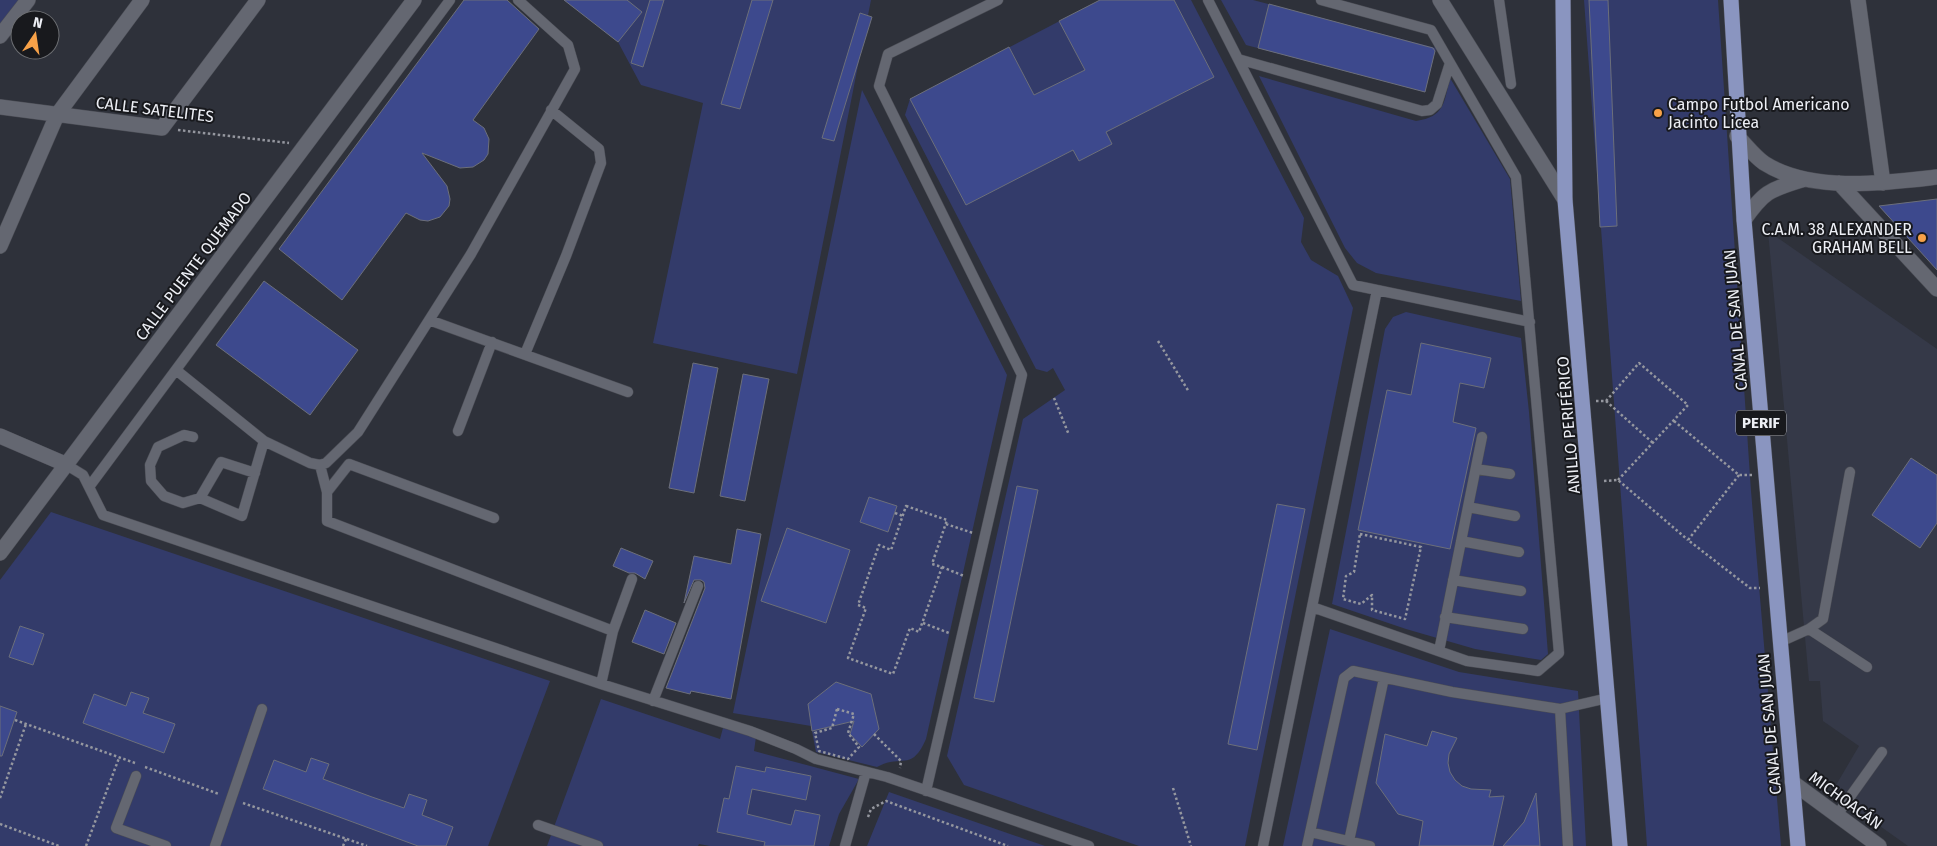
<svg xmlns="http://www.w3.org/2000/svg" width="1937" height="846" font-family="'Fira Sans',sans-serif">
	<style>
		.built { fill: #353948 }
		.green { fill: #333b6a }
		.building { fill: #3d498d; stroke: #6c6f7a }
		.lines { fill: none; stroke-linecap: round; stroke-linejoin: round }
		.lane-casing { stroke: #4a4c54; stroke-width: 11 }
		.street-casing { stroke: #4a4c54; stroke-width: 16 }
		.primary-casing { stroke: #4a4c54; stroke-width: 16 }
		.path { stroke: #95979f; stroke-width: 2.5; stroke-dasharray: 2.5 2.5; stroke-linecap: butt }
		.lane { stroke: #646771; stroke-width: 10 }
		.street { stroke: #646771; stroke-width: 15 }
		.primary { stroke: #8a95c0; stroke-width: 15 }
		.poi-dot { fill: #f7a148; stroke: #18191d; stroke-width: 2 }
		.labels { text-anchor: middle; stroke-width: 4; stroke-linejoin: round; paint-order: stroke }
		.shield { fill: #18191d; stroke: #adafb4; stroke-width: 1 }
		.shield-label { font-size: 15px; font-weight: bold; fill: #edeff5 }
		.poi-label { font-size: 16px; fill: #edeff5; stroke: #18191d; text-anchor: start }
		.street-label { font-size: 16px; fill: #edeff5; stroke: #18191d }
	</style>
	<rect width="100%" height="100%" fill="#2e313a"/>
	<!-- built -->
	<path class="built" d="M 1768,231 L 1937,349 L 1937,846 L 1908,846 L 1832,792 L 1859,746 L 1823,721 L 1820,681 L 1809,681 Z"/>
	<!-- green -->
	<path class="green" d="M 0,0 L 29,0 L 0,39 Z
		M 564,0 L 871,0 L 797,374 L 653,343 L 703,103 L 641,85 L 618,42 Z
		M 1100,0 L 1191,0 L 1304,218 L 1301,242 L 1311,260 L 1338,276 L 1353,308 L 1245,846 L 1139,846 L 964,785 L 947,756 L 1023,419 L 1065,390 L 1053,368 L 1047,372 L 1036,369 L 905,115 L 910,99 Z
		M 1221,0 L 1253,0 L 1436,48 L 1425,92 L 1246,45 Z
		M 1584,0 L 1718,0 L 1751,491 L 1781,846 L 1647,846 Z
		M 1259,76 L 1416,121 C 1445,117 1444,102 1450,78 L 1510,179 L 1521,301 L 1376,273 L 1357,263 L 1345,248 Z
		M 862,90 L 1007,375 L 926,739 C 911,773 902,753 877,767 L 816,752 L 811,726 L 733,713 Z
		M 1406,312 L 1521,338 L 1529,412 L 1548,654 L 1541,660 L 1475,649 L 1406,629 L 1332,604 L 1385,329 L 1393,317 Z
		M 51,512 L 550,681 L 488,846 L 0,846 L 0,580 Z
		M 1330,629 L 1459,672 L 1578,691 L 1586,846 L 1283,846 Z
		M 601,699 L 720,739 L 723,728 L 756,737 L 754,751 L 859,779 L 839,814 L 829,846 L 710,846 L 699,844 L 698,846 L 547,846 Z
		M 889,792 L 1045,846 L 867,846 Z"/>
	<!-- building -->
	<path class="building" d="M 464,0 L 507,0 L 539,29 L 473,120 L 484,128 L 489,139 L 488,154 L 484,160 L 473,167 L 460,168 L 422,153 L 447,186 L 450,199 L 449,206 L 440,217 L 428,221 L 420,220 L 406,213 L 342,300 L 279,249 Z
		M 564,0 L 627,0 L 642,12 L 618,42 Z
		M 650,0 L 664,0 L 643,67 L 631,63 Z
		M 752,0 L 773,0 L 740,109 L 721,104 Z
		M 1100,0 L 1174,0 L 1214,77 L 1106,132 L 1112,144 L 1079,161 L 1073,150 L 966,205 L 910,99 L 1009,47 L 1034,95 L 1085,70 L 1059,21 Z
		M 1589,0 L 1608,0 L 1617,226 L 1600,227 Z
		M 1269,4 L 1433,48 L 1435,51 L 1425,92 L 1258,48 Z
		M 860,13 L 872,17 L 834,141 L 822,138 Z
		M 1937,199 L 1937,270 L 1879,206 Z
		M 264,281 L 358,350 L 310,415 L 216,345 Z
		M 1421,343 L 1491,358 L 1484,388 L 1460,383 L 1453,422 L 1476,428 L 1450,549 L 1358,530 L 1387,390 L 1411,395 Z
		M 693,363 L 718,368 L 694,493 L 669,488 Z
		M 743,374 L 769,379 L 745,501 L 720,496 Z
		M 1911,458 L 1937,475 L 1937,523 L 1920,548 L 1872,515 Z
		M 1017,486 L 1038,490 L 994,702 L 974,698 Z
		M 869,497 L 897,506 L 888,532 L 860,522 Z
		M 1277,504 L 1305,509 L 1257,750 L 1228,744 Z
		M 787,528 L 850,550 L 826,623 L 761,601 Z
		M 737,529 L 761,534 L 731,699 L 691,691 L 690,694 L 666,688 L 705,588 L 704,582 L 701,580 L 694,580 L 684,603 L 694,556 L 731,564 Z
		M 621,548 L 653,561 L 645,579 L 635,573 L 629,573 L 613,566 Z
		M 645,610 L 676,623 L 664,654 L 632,642 Z
		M 20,626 L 44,634 L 33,665 L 9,657 Z
		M 836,682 L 871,694 L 879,729 L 862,747 L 850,734 L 854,721 L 812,731 L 808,704 Z
		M 131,692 L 149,698 L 143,713 L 175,724 L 164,753 L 83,723 L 94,694 L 126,706 Z
		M 0,706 L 17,712 L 2,756 L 0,756 Z
		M 1432,731 L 1457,738 L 1449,754 L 1448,763 L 1450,772 L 1455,780 L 1462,786 L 1471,789 L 1491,790 L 1489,797 L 1504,796 L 1493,846 L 1419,846 L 1423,821 L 1398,814 L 1376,783 L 1385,734 L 1427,746 Z
		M 311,758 L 329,764 L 323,779 L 372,797 L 404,808 L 409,794 L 427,800 L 422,815 L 453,827 L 446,846 L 418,846 L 263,789 L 274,760 L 306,772 Z
		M 736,766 L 765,772 L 766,767 L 811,776 L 806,800 L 752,789 L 747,814 L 791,825 L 795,810 L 820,815 L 814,846 L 764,846 L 765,842 L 717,832 L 724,798 L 729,799 Z
		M 1536,793 L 1540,846 L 1503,846 L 1524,822 Z"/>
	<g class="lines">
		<!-- lane casing -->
		<g class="lane-casing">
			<path id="lane" d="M 450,0 L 89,487 L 103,515 L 601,684 L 750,731 L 796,749 L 816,759 L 887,777 L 1089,846
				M 1208,0 L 1353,285 L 1530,322
				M 1499,0 L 1511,84
				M 1238,59 L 1422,111 L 1430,110 L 1437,104 L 1450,63
				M 429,320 L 628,392
				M 525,354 L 566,256 L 601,163 L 599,149 L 551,110
				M 176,370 L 264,441 L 310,463 L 320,465 L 326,463 L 358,432 L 471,254 L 575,69 L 568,45 L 518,0
				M 458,431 L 492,342
				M 193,437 L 184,435 L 158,447 L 150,465 L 151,481 L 164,496 L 183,503 L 200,498 L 242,516 L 264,441
				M 65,464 L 83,475 L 89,487
				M 320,465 L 327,492 L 327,521 L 613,631
				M 1476,469 L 1510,474
				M 327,492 L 349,464 L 494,518
				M 200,498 L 221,462 L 255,473
				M 1468,507 L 1515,516
				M 1461,541 L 1519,552
				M 1453,580 L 1521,591
				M 1312,607 L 1467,661 L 1538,671 L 1559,653 L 1516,177 L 1431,30 L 1321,0
				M 1445,617 L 1523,629
				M 1809,629 L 1867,667
				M 1780,642 L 1809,629 L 1823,619 L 1850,472
				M 1439,651 L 1482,437
				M 601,684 L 613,631 L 632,579
				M 653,701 L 698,586
				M 1560,709 L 1608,698
				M 136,776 L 116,828 L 166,846
				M 926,791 L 1022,375 L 879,86 L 888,54 L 998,0
				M 1837,815 L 1882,752
				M 538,825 L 598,846
				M 1310,832 L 1370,846
				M 1349,841 L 1384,678
				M 215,846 L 262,709
				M 845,846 L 866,772
				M 1263,846 L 1377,290
				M 1307,846 L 1344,678 L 1353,671 L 1452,692 L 1560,709 L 1568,846"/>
		</g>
		<!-- street casing -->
		<g class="street-casing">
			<path id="street" d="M 1440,0 L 1565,200
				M 1858,0 L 1883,183
				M 0,36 L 28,0
				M 0,107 L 162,128 L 258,0
				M 1737,136 C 1746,145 1754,156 1764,163 C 1811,193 1885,183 1937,177
				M 1839,183 L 1937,289
				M 1744,220 C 1765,190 1770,190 1805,179
				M 0,246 L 57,115 L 142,0
				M 0,436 L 65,464
				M 0,553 L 414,0
				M 1792,782 L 1879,846"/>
		</g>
		<!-- primary casing -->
		<g class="primary-casing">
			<path id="primary" d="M 1563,0 L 1565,200 L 1620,846
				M 1731,0 L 1744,220 L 1798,846"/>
		</g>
		<!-- path -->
		<path class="path" d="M 178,130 L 289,143
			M 1158,341 L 1189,392
			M 1054,398 L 1069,435
			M 1596,401 L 1606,401 L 1653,443
			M 1606,401 L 1639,363 L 1688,405 L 1618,480
			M 1674,421 L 1739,475 L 1752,475
			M 1739,475 L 1688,540 L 1750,588 L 1760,588
			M 1604,481 L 1618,480 L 1688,540
			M 906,506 L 947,520 L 932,564 L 942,567 L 919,632 L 910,628 L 893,674 L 848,658 L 866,608 L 858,605 L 879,545 L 891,550 Z
			M 895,513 L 903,516
			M 946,524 L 973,533
			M 1360,534 L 1421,547 L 1405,619 L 1372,610 L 1372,595 L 1361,604 L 1343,599 L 1346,576 L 1354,572 Z
			M 942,567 L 964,576
			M 923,623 L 949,633
			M 837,709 L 854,714 L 848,733 L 859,747 L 848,759 L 819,751 L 815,733 L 832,728 Z
			M 15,720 L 135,763
			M 874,734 L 901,761 L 900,768
			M 145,767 L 219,794
			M 1173,788 L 1191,846
			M 0,798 L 26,724
			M 243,803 L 367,846
			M 868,817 L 871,809 L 886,801 L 1008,846
			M 0,824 L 59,846
			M 86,846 L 119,758
			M 343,846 L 346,839"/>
		<!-- lane -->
		<use href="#lane" class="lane"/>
		<!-- street -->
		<use href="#street" class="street"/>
		<!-- primary -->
		<use href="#primary" class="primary"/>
	</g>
	<!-- markers -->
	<g class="poi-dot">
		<circle cx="1658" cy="113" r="5"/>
		<circle cx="1922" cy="238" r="5"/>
	</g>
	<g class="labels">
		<!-- shield labels -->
		<rect class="shield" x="1736" y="410.5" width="50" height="25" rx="4"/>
		<g class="shield-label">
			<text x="1761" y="428">PERIF</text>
		</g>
		<!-- poi labels -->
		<g class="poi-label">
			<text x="1668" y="110">Campo Futbol Americano<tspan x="1668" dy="18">Jacinto Licea</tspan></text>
			<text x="1912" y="235" text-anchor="end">C.A.M. 38 ALEXANDER<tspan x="1912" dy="18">GRAHAM BELL</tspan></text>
		</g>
		<!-- street labels -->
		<g class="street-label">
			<text transform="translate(155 109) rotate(7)" y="6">CALLE SATELITES</text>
			<text transform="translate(193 266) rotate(-53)" y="6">CALLE PUENTE QUEMADO</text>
			<text transform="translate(1735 320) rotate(-95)" y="6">CANAL DE SAN JUAN</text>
			<text transform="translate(1568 425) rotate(-95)" y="6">ANILLO PERIFÉRICO</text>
			<text transform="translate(1769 724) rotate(-95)" y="6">CANAL DE SAN JUAN</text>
			<text transform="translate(1846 800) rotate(36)" y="6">MICHOACÁN</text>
		</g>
	</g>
	<!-- north arrow -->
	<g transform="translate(35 35) rotate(13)"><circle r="24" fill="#18191d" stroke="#6d6f73"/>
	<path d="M0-4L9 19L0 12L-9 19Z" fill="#f7a148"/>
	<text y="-8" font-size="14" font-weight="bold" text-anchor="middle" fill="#edeff5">N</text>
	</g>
</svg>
